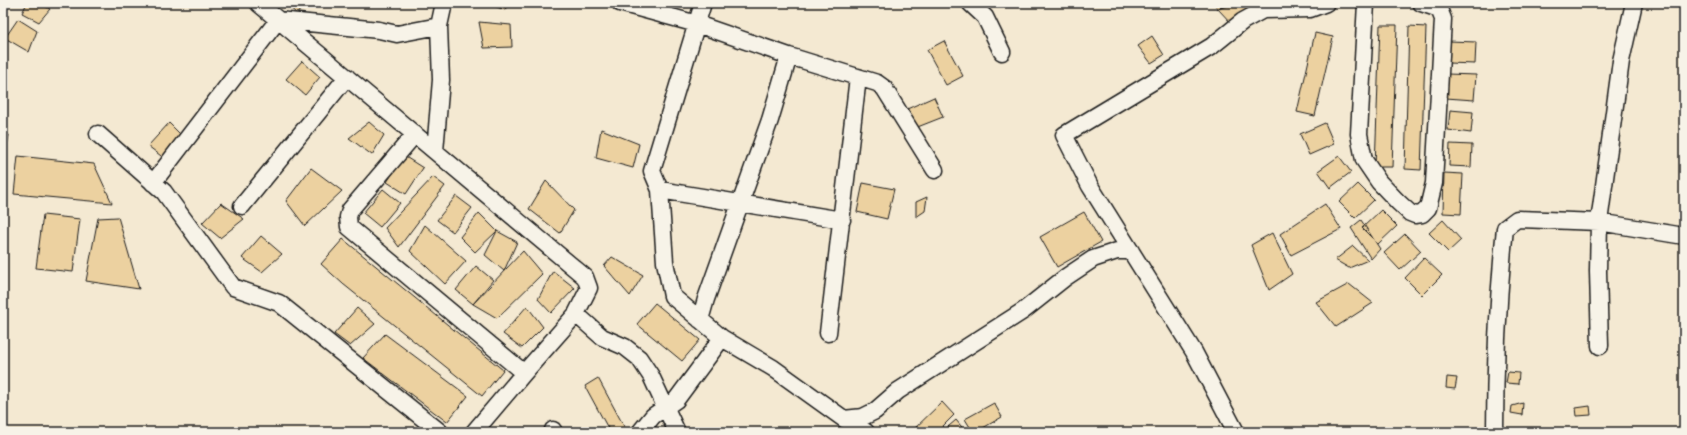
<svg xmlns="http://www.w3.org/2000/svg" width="1687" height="435" font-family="Pangolin,sans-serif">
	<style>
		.building { fill: #ecd1a0; stroke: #1c1c1c }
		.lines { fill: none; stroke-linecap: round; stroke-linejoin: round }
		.minor-casing { stroke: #1c1c1c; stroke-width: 19 }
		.minor { stroke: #f7f3e8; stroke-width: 16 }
	</style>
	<rect width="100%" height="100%" fill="#f4e9d2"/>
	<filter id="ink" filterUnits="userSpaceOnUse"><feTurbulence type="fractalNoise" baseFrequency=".025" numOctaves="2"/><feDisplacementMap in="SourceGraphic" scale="8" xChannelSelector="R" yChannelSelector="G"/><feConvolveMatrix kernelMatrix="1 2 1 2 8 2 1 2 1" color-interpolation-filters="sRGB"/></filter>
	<g filter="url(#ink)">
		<!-- building -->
		<path class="building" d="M 27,3 L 39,3 L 50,9 L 39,22 L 22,13 Z
			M 285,3 L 305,3 L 297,14 Z
			M 486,3 L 508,3 L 505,10 Z
			M 1214,3 L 1225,3 L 1218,9 Z
			M 1234,3 L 1248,3 L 1253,13 L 1231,23 L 1218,9 Z
			M 18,19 L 37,31 L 29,52 L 5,38 Z
			M 479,22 L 511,25 L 512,47 L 484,48 Z
			M 1380,25 L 1397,25 L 1392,167 L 1375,167 Z
			M 1409,26 L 1426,27 L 1421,170 L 1405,169 Z
			M 1315,33 L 1333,37 L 1315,116 L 1297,112 Z
			M 1152,36 L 1164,55 L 1151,63 L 1138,46 Z
			M 944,41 L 963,76 L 946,85 L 927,50 Z
			M 1449,41 L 1476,42 L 1475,64 L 1448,63 Z
			M 302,61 L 320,77 L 305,95 L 286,79 Z
			M 1447,74 L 1476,75 L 1474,100 L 1446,98 Z
			M 934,97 L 943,117 L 915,128 L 907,109 Z
			M 1450,110 L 1473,112 L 1471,133 L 1448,130 Z
			M 369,122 L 384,135 L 372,155 L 349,138 Z
			M 169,123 L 186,140 L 165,159 L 148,146 Z
			M 1325,123 L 1334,144 L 1309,155 L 1300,134 Z
			M 601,129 L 639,144 L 633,168 L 596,158 Z
			M 3,134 L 9,135 L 5,157 L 3,156 Z
			M 1450,144 L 1472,145 L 1471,167 L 1449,166 Z
			M 18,156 L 94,164 L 112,203 L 14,194 Z
			M 404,156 L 423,168 L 406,194 L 387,182 Z
			M 1339,156 L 1351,172 L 1330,188 L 1318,171 Z
			M 311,168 L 342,191 L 305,226 L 286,201 Z
			M 1444,173 L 1463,174 L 1461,214 L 1443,213 Z
			M 433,177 L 445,186 L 399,247 L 385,228 Z
			M 546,181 L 574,210 L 560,233 L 529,209 Z
			M 863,183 L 894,189 L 887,219 L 857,212 Z
			M 1358,184 L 1374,200 L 1355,218 L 1339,202 Z
			M 383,189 L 400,203 L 380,227 L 363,213 Z
			M 456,196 L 472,208 L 453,232 L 437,220 Z
			M 927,197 L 925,211 L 916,217 L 916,202 Z
			M 221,203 L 244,219 L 220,238 L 202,223 Z
			M 1325,204 L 1341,229 L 1291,255 L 1280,234 Z
			M 1381,210 L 1397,226 L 1378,244 L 1362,228 Z
			M 1084,212 L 1101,242 L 1057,267 L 1040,237 Z
			M 479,213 L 497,231 L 475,252 L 460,237 Z
			M 43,215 L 80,219 L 73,272 L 36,268 Z
			M 118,217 L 139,289 L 86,281 L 98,218 Z
			M 1361,220 L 1380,249 L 1371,259 L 1351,228 Z
			M 1443,220 L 1461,240 L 1448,252 L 1429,233 Z
			M 425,225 L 466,261 L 445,284 L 410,251 Z
			M 497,231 L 517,242 L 504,271 L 485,255 Z
			M 1272,233 L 1292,274 L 1269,290 L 1251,245 Z
			M 1405,234 L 1421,251 L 1400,270 L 1384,253 Z
			M 261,236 L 282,254 L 262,272 L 242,258 Z
			M 343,239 L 503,370 L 482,396 L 343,284 L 321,264 Z
			M 1353,246 L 1368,260 L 1349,268 L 1335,260 Z
			M 523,251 L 542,274 L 497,318 L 473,304 Z
			M 612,257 L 643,275 L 630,296 L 604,266 Z
			M 1424,258 L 1442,275 L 1422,295 L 1405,278 Z
			M 476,266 L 493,280 L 473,304 L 456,290 Z
			M 553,271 L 575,288 L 551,313 L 538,299 Z
			M 1349,284 L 1373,303 L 1336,327 L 1316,302 Z
			M 655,303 L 700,340 L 682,361 L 637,324 Z
			M 527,306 L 543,327 L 522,348 L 503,334 Z
			M 357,308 L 375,324 L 350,346 L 334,334 Z
			M 385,334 L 468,396 L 447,422 L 363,358 Z
			M 1508,372 L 1519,373 L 1518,384 L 1506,383 Z
			M 1447,377 L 1457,378 L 1455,389 L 1446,388 Z
			M 598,378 L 626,430 L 621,432 L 610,432 L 585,386 Z
			M 942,402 L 954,415 L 937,432 L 911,432 Z
			M 994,403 L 1002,417 L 976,432 L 973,432 L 965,419 Z
			M 1523,403 L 1522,415 L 1511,413 L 1512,406 Z
			M 1590,406 L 1591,415 L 1577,416 L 1576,408 Z
			M 956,420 L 966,432 L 942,432 Z"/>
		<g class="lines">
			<!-- minor casing -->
			<g class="minor-casing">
				<path id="minor" d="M 258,3 L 585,277 L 589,288 L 576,314 L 524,373 L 474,432
					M 620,3 L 697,24 L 789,56 L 877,83 L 884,88 L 935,170
					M 703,3 L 652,171 L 660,190 L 665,262 L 672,296 L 722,338 L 773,368 L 844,419 L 866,432
					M 970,3 L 985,17 L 1002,52
					M 1366,3 L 1359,134 L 1364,160 L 1379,182 L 1398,202 L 1410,213 L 1415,215 L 1422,214 L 1428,208 L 1434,183 L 1443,19 L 1439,9 L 1421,3
					M 98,134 L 164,192 L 233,287 L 279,303 L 440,432
					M 415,134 L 350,210 L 348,217 L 349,227 L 524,373
					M 435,151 L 441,80 L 439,26 L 444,3
					M 153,183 L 278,20 L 379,30 L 397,34 L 439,26
					M 660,190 L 842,220
					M 242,206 L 347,77
					M 576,314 L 602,337 L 625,347 L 639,358 L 651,376 L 677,432
					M 700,320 L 706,299 L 770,120 L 789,56
					M 828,333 L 858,77
					M 1600,346 L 1598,271 L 1599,222 L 1621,61 L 1634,3
					M 844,419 L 863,417 L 875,411 L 898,391 L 1023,311 L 1066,277 L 1093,259 L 1117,251 L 1131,251
					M 553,430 L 554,432
					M 640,432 L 653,416 L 676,400 L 722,338
					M 1236,432 L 1194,352 L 1090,186 L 1064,135 L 1212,46 L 1243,21 L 1263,10 L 1310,9 L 1326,3
					M 1495,432 C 1495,364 1498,296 1505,228 L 1517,219 L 1599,222 L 1684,236"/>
			</g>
			<!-- minor -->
			<use href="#minor" class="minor"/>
		</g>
	</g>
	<!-- margin -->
	<rect width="1687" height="435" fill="none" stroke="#f7f3e8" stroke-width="16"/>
	<rect x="8" y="8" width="1671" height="419" fill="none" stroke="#1c1c1c" stroke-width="1.5" filter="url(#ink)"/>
</svg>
